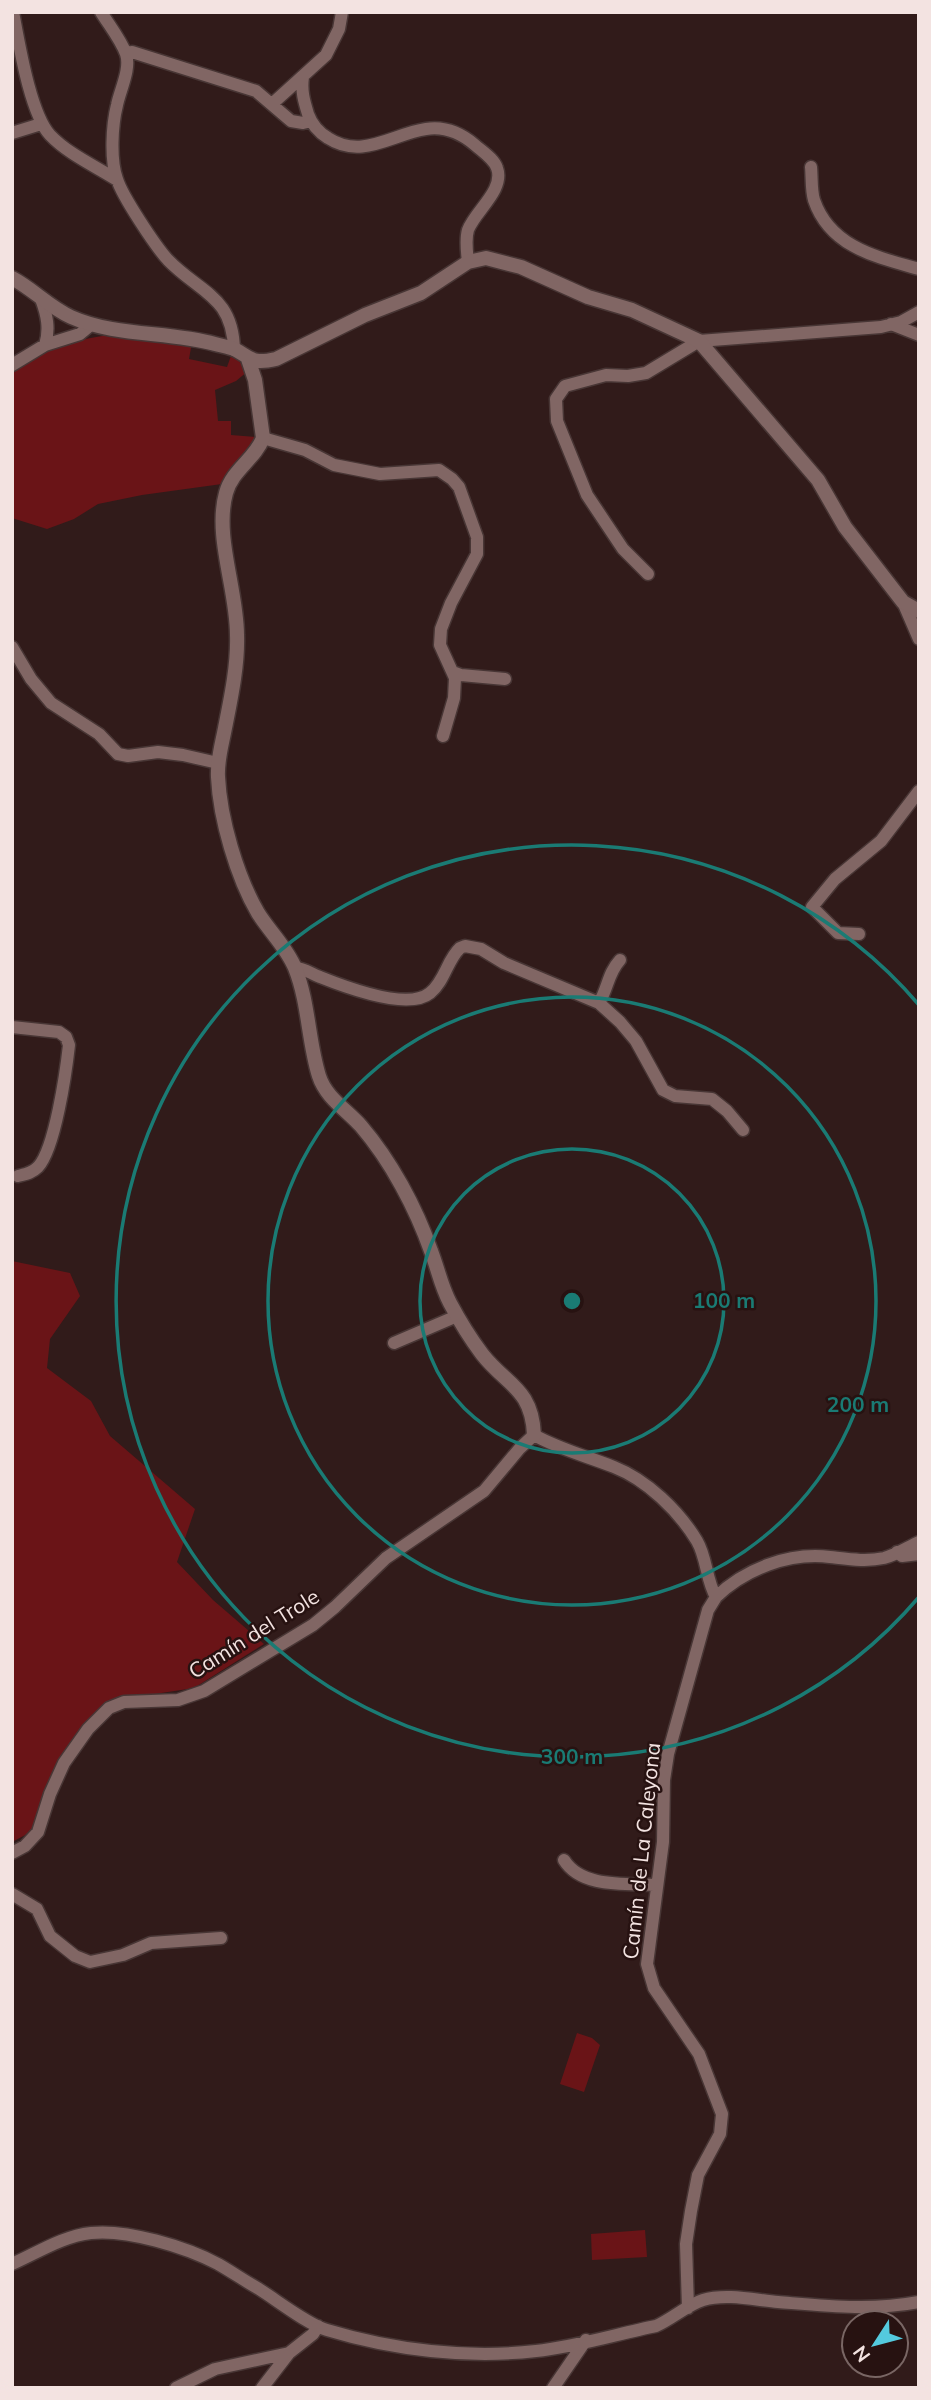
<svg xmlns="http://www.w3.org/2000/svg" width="931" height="2400" font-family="Mulish,sans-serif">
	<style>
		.green { fill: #6a1417 }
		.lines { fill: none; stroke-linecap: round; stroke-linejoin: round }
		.minor-casing { stroke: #483635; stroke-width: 15 }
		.tertiary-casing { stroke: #483635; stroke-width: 17 }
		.minor { stroke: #816664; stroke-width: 12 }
		.tertiary { stroke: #816664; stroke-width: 14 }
		.ring { fill: none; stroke: #1a7b74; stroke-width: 3.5 }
		.labels { text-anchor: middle; stroke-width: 5; stroke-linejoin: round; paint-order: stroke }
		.street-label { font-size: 21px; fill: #f3e3e1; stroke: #271211 }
		.centre { fill: #1a7b74; stroke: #271211; stroke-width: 3.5 }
		.ring-label { font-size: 21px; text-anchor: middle; font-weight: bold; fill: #1a7b74; stroke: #271211; stroke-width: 5; stroke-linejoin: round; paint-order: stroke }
	</style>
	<rect width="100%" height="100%" fill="#311b1a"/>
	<!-- green -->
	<path class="green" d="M 118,334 L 192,342 L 189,359 L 227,367 L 232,353 L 248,371 L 236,381 L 215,390 L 218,421 L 231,421 L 231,435 L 257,437 L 232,467 L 222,484 L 142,495 L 98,504 L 74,519 L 47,529 L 12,518 L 12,370 C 52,347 73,339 118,334 Z
		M 12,1261 L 70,1273 L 80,1296 L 50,1339 L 47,1368 L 91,1401 L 110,1436 L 195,1509 L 177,1562 L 213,1600 L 264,1644 L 194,1688 L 109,1701 L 69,1755 L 31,1832 L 12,1842 Z
		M 577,2033 L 592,2038 L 600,2045 L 584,2092 L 560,2084 Z
		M 645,2230 L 647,2257 L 592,2260 L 591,2234 Z"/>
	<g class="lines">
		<!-- minor casing -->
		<g class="minor-casing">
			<path id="minor" d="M 13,12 C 19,43 30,113 50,135 C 68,154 95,166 117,180
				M 101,12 C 109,25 121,40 126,54 C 131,69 120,90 117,105 C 112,125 110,160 117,179 C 122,196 156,247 168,260 C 200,293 233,296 234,350
				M 126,54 L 132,52 L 256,91 L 291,121 L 303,123 L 311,121
				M 303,77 C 301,91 304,101 308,114 C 312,125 318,132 328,138 C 362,160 392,134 426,129 C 445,126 461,133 475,145 C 483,152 494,159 497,168 C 505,190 475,211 468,230 C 465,240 467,252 468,262
				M 272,104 L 326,55 L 339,29 L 342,12
				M 12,133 L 41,124
				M 811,167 C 812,177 811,190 814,200 C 830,247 876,257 919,269
				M 41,299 C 47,315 50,329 45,345
				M 891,324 L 919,335
				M 12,365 L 45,345 L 80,334 L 92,324
				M 263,438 L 305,450 L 334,465 L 380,474 L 439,470 L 452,479 L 459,487 L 477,537 L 477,554 L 451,603 L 441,629 L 440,645 L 455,678 L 454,698 L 443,736
				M 648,574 L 623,549 L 587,495 L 557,421 L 556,399 L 565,386 L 606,375 L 628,376 L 646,373 L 699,341 L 881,327 L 901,322 L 919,312
				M 903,602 L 919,639
				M 12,647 L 31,679 L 51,703 L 99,734 L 118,754 L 128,756 L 158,752 L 183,755 L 218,763
				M 453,672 L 461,675 L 505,679
				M 859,934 L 838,933 L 812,907 L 835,879 L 881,841 L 919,791
				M 295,968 C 305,968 311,974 320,977 C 345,987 408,1011 430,993 C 445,981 447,960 460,948 L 465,946 L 481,949 L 504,963 L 599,1003 L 620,1022 L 636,1041 L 663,1090 L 675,1096 L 712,1099 L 727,1111 L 743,1130
				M 599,1003 C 608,988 608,973 620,960
				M 12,1027 L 59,1032 L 66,1037 L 69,1045 C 66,1072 55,1149 38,1167 C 32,1173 26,1174 18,1176
				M 394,1343 L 457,1316
				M 897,1552 L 902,1556 L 919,1554
				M 716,1597 C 745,1569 789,1552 830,1557 C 848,1559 866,1562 884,1558 C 896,1555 908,1547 919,1542
				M 12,1853 L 25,1846 L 38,1832 L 50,1794 L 64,1763 L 88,1729 L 109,1708 L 124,1702 L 178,1700 L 204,1691 L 313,1625 L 335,1607 L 386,1558 L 484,1491 L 520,1448 L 534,1435 C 559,1449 586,1456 614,1467 C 647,1480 679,1511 697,1541 C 707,1558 706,1580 716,1597 L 708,1610 L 668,1754 L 664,1780 L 663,1842 L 647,1964 L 654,1988 L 699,2054 L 722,2114 L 720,2134 L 698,2175 L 691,2211 L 686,2244 L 688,2308
				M 564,1860 C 582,1889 628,1883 657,1885
				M 12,1894 L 37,1909 L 50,1936 L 75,1956 L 90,1962 L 123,1955 L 151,1943 L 221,1938
				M 12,2264 C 37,2253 63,2236 91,2233 C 127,2229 186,2247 218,2264 C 232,2272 245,2281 259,2289 C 278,2301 307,2324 327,2330 C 393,2350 468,2359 536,2351 C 575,2347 617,2334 656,2326 C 672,2319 687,2305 703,2300 C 726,2293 755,2300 778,2302 C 827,2306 870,2311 919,2302
				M 176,2388 L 215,2369 L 289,2353
				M 262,2388 L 289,2353 L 313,2334 L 318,2326
				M 553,2388 L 586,2340"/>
		</g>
		<!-- tertiary casing -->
		<g class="tertiary-casing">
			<path id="tertiary" d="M 12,278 C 33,289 49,307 71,317 C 116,337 168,331 215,344 C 222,346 230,347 236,350 C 253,360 254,364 276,359 L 365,315 L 421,293 L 468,262 L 486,258 L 521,267 L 588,297 L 632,310 L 699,341 L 818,480 L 845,527 L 903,602 L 919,611
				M 248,359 L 255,380 L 263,438 C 255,459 232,470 226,493 C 214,536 237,589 237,635 C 238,665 231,698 225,728 C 222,744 217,760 218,777 C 220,819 237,877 258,913 C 270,932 287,948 295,968 C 309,1003 308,1041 319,1076 C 326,1098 347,1110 361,1126 C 391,1161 416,1208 431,1251 C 438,1269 441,1286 450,1303 C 459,1320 470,1338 482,1354 C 506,1385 532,1388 534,1435"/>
		</g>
		<!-- minor -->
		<use href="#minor" class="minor"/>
		<!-- tertiary -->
		<use href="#tertiary" class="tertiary"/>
	</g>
	<!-- distance rings -->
	<g class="ring">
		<circle cx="572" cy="1301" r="152"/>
		<circle cx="572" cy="1301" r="304"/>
		<path d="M919 1597A456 456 0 1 1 919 1005"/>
	</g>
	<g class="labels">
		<!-- street labels -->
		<g class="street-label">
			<text transform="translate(254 1634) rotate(-32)" y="7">Camín del Trole</text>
			<text transform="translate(642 1851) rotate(-84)" y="7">Camín de La Caleyona</text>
		</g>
	</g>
	<circle cx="572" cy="1301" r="10" class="centre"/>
	<g class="ring-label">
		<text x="724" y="1308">100 m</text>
		<text x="858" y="1412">200 m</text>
		<text x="572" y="1764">300 m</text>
	</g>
	<!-- border -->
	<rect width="931" height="2400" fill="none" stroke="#f3e3e1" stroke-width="28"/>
	<!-- north arrow -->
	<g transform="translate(875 2344) rotate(234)"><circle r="33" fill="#271211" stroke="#796664" stroke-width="2"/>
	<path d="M0-5L12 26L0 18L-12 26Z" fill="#54cade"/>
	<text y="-10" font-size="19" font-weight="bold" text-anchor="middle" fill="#f3e3e1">N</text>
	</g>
</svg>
